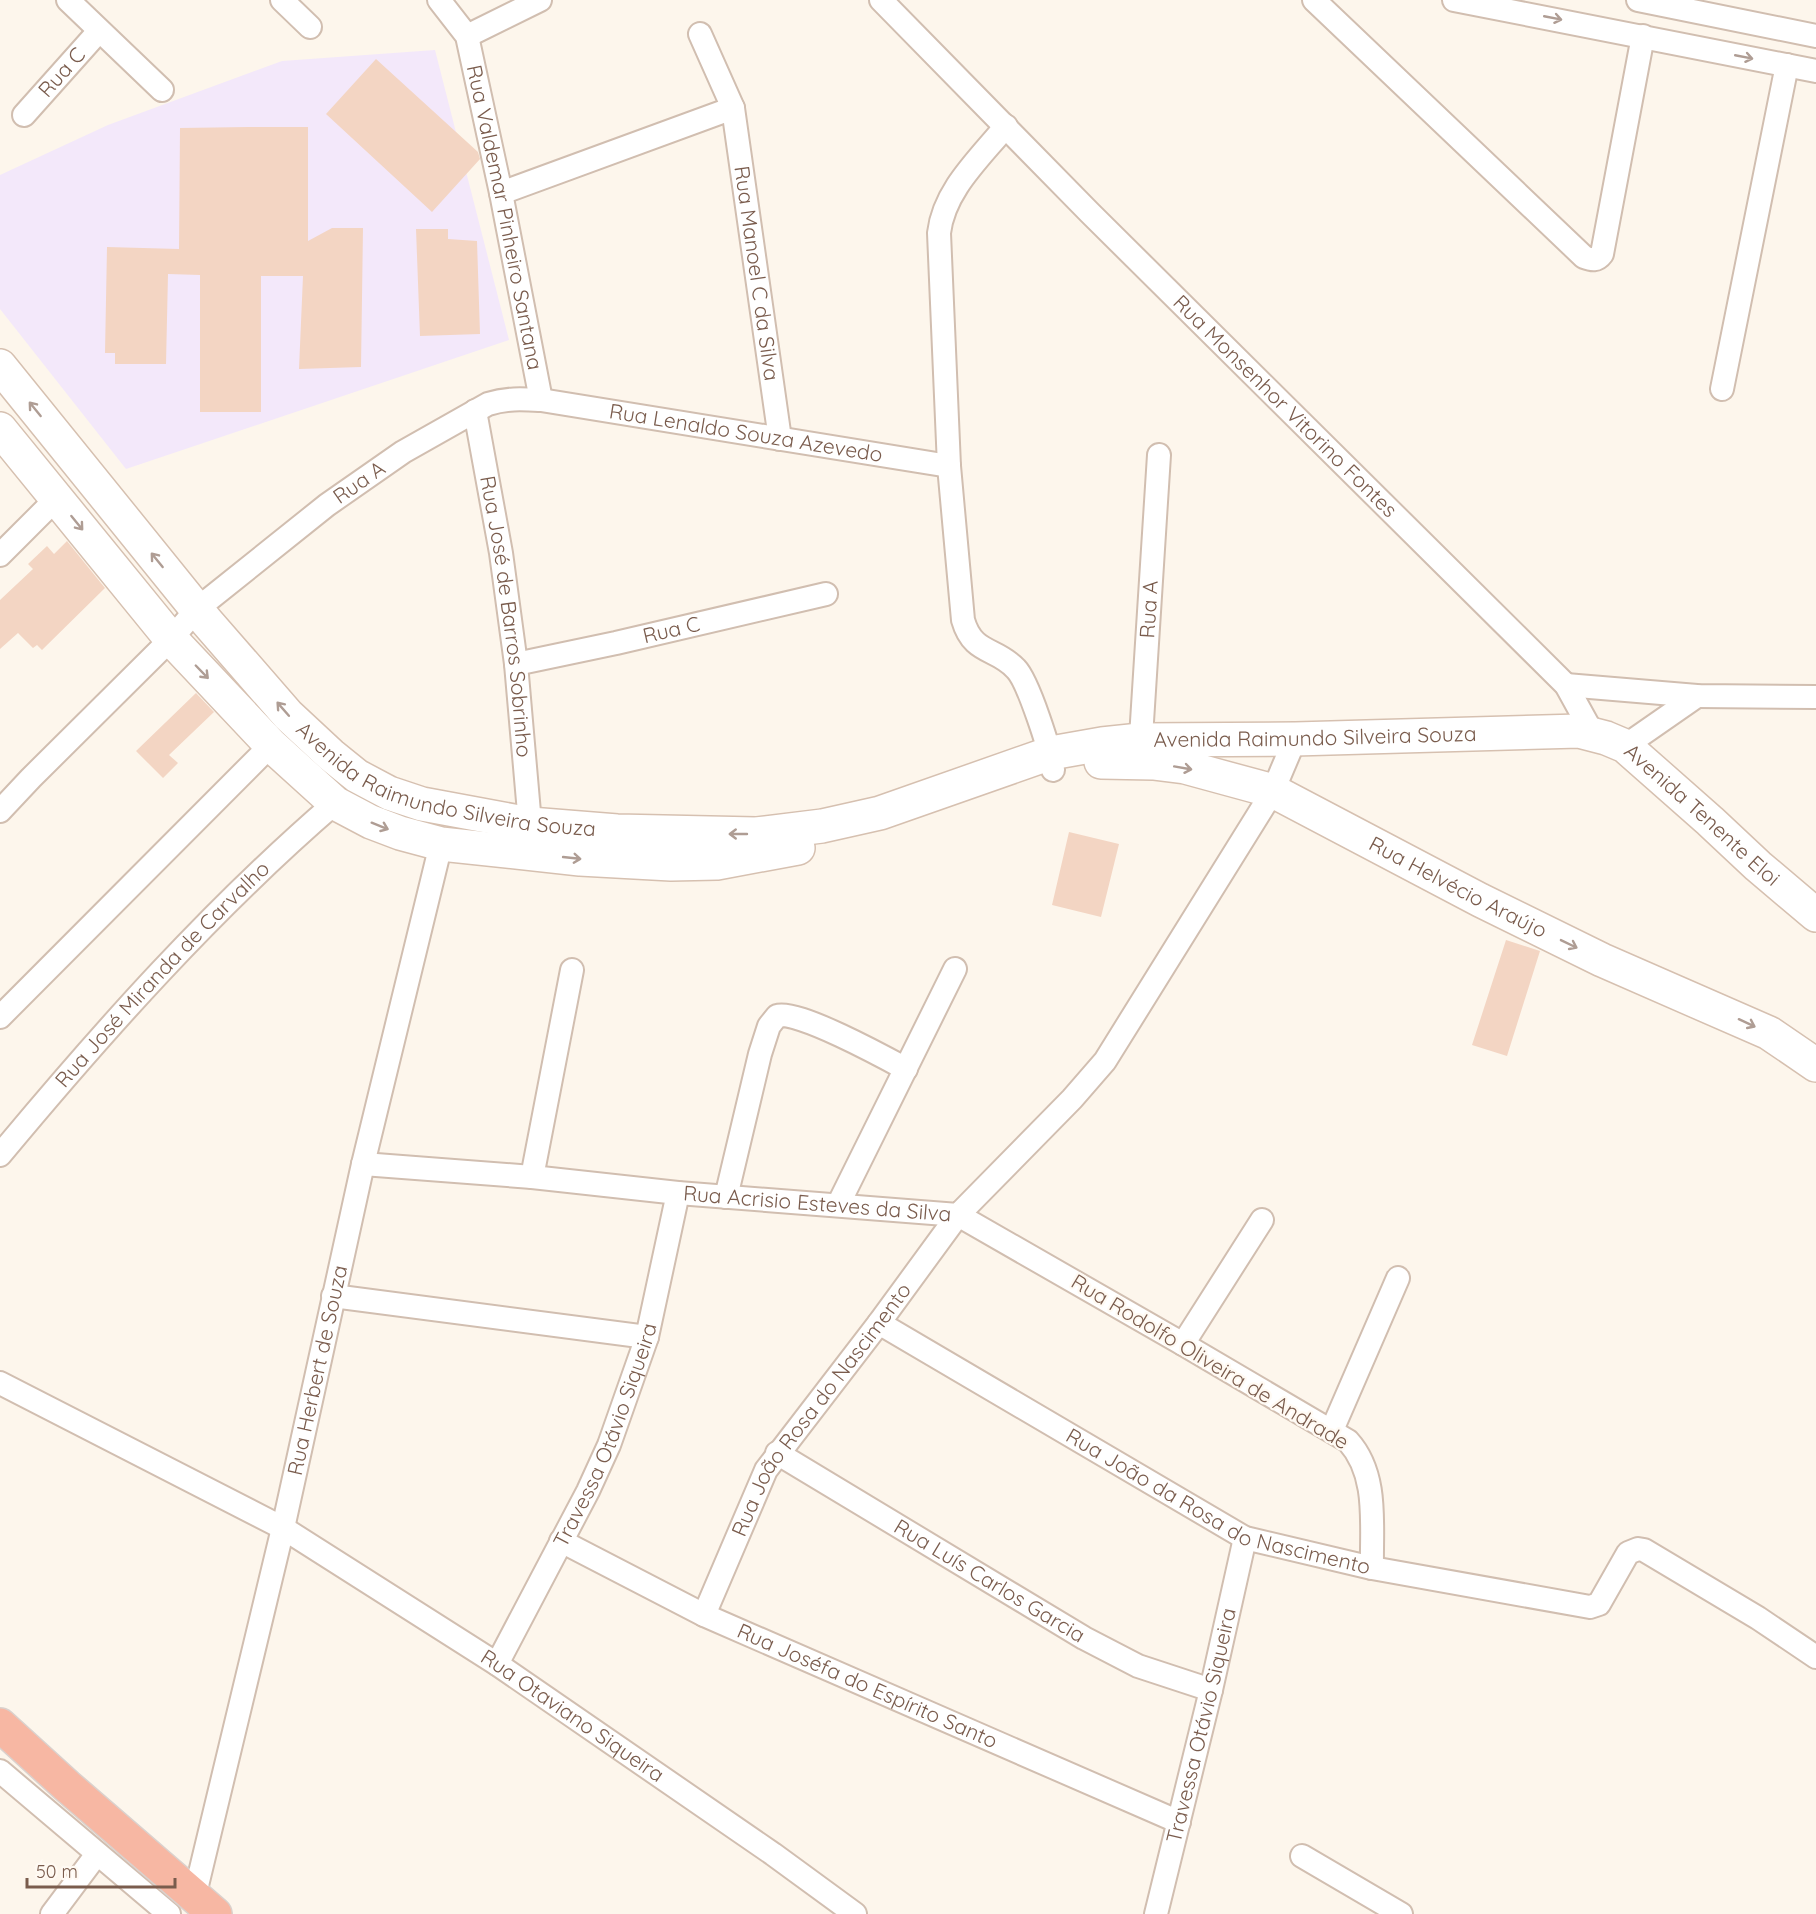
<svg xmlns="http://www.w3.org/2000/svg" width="1816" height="1914" font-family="Quicksand,sans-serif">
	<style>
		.education { fill: #f3e8fa }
		.building { fill: #f3d5c3 }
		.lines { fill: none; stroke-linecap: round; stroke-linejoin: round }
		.street-casing { stroke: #d1beb0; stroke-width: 26 }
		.secondary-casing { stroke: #d6c0b0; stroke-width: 36 }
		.highway-casing { stroke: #dad1cd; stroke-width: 36 }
		.street { stroke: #fff; stroke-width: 22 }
		.secondary { stroke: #fff; stroke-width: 33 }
		.highway { stroke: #f7b7a3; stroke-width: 33 }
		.oneway { stroke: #af9d94 }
		.labels { text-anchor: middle; stroke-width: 4.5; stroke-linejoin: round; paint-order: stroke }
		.street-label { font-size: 21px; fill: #7a5c4d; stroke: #fffaf3 }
	</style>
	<rect width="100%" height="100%" fill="#fdf6ec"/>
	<!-- education -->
	<path class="education" d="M 435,50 L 509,340 L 126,469 L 0,309 L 0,175 L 108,125 L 282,61 Z"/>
	<!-- building -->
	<path class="building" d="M 376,59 L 478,152 L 480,159 L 432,212 L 326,114 Z
		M 248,127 L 308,127 L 308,241 L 332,228 L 363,228 L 361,367 L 299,369 L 303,276 L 261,276 L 261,412 L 200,412 L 200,275 L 168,274 L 166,364 L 115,364 L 115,353 L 105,353 L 107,247 L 179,249 L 180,128 Z
		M 416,229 L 448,229 L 448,239 L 477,241 L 480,334 L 420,336 Z
		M 67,541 L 105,588 L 42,650 L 37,645 L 33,648 L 18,633 L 0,649 L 0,600 L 33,569 L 28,564 L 47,546 L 54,554 Z
		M 196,693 L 214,712 L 169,755 L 178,763 L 163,778 L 136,751 Z
		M 1069,832 L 1119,844 L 1101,917 L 1052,905 Z
		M 1506,940 L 1540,951 L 1507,1056 L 1472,1045 Z"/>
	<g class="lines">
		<!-- street casing -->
		<g class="street-casing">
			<g id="street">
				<path d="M 68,0 L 162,90"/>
				<path d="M 282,0 L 310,27"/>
				<path id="s1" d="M 439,0 L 467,36 L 501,193 L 541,400"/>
				<path id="s2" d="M 881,0 L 1090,213 L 1566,685 L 1593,734"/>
				<path d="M 1314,0 L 1584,257 C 1592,260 1597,261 1602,254 L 1643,36"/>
				<path d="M 1454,0 L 1816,71"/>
				<path d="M 1638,0 L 1816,36"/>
				<path id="s3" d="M 700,34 L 733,108 L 780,439"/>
				<path d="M 467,36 L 540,0"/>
				<path id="s4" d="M 24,115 L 99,31"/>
				<path d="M 1006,126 C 980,158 944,190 939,233 L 949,466 L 963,620 C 973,655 996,647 1016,669 C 1028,681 1051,752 1053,770"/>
				<path d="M 501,193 L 733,108"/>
				<path d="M 1722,389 L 1787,65"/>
				<path id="s5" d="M 475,411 L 501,553 L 516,664 L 530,824"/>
				<path d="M 0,555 L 57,498"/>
				<path id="s6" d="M 516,664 L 616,643 L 826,594"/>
				<path d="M 1566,685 L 1697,696 L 1816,697"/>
				<path d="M 1625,746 L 1697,696"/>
				<path id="s7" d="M 1140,753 L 1159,455"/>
				<path id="s8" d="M 0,811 L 31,778 L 171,639 L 197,609 L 327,505 L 403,452 L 488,404 C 507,398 522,399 541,400 L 949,466"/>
				<path d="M 0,1017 L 271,745"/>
				<path id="s9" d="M 0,1155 C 104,1030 212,909 335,803"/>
				<path id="s10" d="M 363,1164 L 532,1177 L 678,1193 L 958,1215 L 1072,1099 L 1105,1061 L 1273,791 L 1295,739"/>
				<path d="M 532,1177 L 572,970"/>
				<path d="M 726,1197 L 760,1054 L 769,1026 L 777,1016 C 796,1009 884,1057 906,1069"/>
				<path d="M 838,1205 L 955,969"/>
				<path d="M 333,1296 L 647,1337"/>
				<path id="s11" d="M 879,1323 L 1245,1538 L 1372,1568 L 1590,1607 L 1599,1604 L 1628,1553 L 1638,1549 L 1644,1550 L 1758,1618 L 1816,1657"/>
				<path d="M 1183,1344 L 1262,1220"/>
				<path id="s12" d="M 0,1383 L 283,1528 L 497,1664 L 773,1854 L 855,1914"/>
				<path d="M 1332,1430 L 1398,1278"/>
				<path id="s13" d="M 777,1453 L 1084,1638 L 1138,1666 L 1211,1690"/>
				<path id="s14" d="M 561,1541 L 704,1615 L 1179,1822"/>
				<path id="s15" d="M 704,1615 L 766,1470 L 879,1323 L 958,1215 L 1183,1344 L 1348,1441 C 1379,1475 1371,1526 1372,1568"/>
				<path id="s16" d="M 497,1664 L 588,1491 L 609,1445 L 647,1337 L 678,1193"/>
				<path d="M 0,1771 L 169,1914"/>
				<path d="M 1302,1856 L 1401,1914"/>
				<path id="s17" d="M 194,1898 L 283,1528 L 363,1164 L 441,844"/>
				<path d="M 52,1914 L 97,1854"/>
				<path id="s18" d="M 1156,1914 L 1211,1690 L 1245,1538"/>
			</g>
		</g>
		<!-- secondary casing -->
		<g class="secondary-casing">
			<g id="secondary">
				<path id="s19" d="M 0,366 L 207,622 L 288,715 L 331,755 L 357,776 L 389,793 L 422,804 L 530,824 L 617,831 L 756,834 L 822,826 L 880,813 L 1051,753 L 1102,744 L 1140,740 L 1295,739 L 1579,731 L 1606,738 L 1625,746 L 1710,821 L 1758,866 L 1816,915"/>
				<path d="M 0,429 L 171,639 L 271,745 L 335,803 L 371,822 L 400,833 L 441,844 L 580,859 L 671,864 L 717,863 L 798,848"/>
				<path id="s20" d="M 1101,762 L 1153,763 L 1185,767 L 1273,791 L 1480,900 L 1602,960 L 1769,1033 L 1816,1065"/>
			</g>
		</g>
		<!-- highway casing -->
		<g class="highway-casing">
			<path id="highway" d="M 0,1725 L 67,1786 L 215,1914"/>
		</g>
		<!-- street -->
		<use href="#street" class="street"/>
		<!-- secondary -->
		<use href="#secondary" class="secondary"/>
		<!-- highway -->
		<use href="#highway" class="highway"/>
	</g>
	<!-- one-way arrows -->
	<defs><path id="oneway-shaft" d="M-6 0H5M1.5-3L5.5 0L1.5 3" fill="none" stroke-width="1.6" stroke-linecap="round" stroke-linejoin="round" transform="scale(1.5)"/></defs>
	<g class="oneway">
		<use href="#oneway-shaft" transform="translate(1553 18) rotate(11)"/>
		<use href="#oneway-shaft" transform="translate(1744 57) rotate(11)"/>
		<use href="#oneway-shaft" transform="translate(35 409) rotate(-129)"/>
		<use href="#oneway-shaft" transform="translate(77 523) rotate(51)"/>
		<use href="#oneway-shaft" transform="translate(157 560) rotate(-129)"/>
		<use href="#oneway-shaft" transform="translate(202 672) rotate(46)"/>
		<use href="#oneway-shaft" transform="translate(283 709) rotate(-131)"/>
		<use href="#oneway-shaft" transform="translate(1183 768) rotate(10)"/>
		<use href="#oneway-shaft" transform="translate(380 826) rotate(22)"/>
		<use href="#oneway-shaft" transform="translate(738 834) rotate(180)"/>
		<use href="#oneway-shaft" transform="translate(572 858) rotate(6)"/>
		<use href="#oneway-shaft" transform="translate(1569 944) rotate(26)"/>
		<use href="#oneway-shaft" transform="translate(1747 1023) rotate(25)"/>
	</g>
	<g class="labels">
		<!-- street labels -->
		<g class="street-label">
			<text dy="7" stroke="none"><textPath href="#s4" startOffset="57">Rua C</textPath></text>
			<text dy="7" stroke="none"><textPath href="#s1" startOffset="231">Rua Valdemar Pinheiro Santana</textPath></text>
			<text dy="7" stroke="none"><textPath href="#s3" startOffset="248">Rua Manoel C da Silva</textPath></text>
			<text dy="7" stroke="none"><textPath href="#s2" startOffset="573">Rua Monsenhor Vitorino Fontes</textPath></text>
			<text dy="7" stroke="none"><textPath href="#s8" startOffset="900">Rua Lenaldo Souza Azevedo</textPath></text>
			<text dy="7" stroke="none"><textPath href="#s8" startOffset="488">Rua A</textPath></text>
			<text dy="7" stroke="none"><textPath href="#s7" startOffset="144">Rua A</textPath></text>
			<text dy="7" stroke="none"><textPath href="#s5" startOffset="208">Rua José de Barros Sobrinho</textPath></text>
			<text dy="7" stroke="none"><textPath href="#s6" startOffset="159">Rua C</textPath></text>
			<text dy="7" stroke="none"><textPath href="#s19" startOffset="1524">Avenida Raimundo Silveira Souza</textPath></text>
			<text dy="7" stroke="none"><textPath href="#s19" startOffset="630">Avenida Raimundo Silveira Souza</textPath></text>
			<text dy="7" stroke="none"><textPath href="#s19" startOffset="1940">Avenida Tenente Eloi</textPath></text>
			<text dy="7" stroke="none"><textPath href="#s20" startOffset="384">Rua Helvécio Araújo</textPath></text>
			<text dy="7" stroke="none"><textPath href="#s9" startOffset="243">Rua José Miranda de Carvalho</textPath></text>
			<text dy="7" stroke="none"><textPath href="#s10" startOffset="456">Rua Acrisio Esteves da Silva</textPath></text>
			<text transform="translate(1210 1362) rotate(31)" y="7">Rua Rodolfo Oliveira de Andrade</text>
			<text dy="7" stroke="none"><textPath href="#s17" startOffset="542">Rua Herbert de Souza</textPath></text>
			<text dy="7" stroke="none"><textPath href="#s15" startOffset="238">Rua João Rosa do Nascimento</textPath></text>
			<text dy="7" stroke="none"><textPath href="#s16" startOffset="254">Travessa Otávio Siqueira</textPath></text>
			<text dy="7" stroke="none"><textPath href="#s11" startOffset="386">Rua João da Rosa do Nascimento</textPath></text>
			<text dy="7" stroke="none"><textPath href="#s13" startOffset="248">Rua Luís Carlos Garcia</textPath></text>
			<text dy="7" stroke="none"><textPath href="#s14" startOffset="339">Rua Joséfa do Espírito Santo</textPath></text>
			<text dy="7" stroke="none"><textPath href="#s12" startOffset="663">Rua Otaviano Siqueira</textPath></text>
			<text dy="7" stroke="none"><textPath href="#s18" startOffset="194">Travessa Otávio Siqueira</textPath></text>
		</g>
	</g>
	<!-- scale -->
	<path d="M27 1878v9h148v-9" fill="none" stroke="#7a5c4d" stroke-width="3"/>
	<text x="36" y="1878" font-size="18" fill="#7a5c4d" stroke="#fffaf3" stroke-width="4.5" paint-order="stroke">50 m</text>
</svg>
